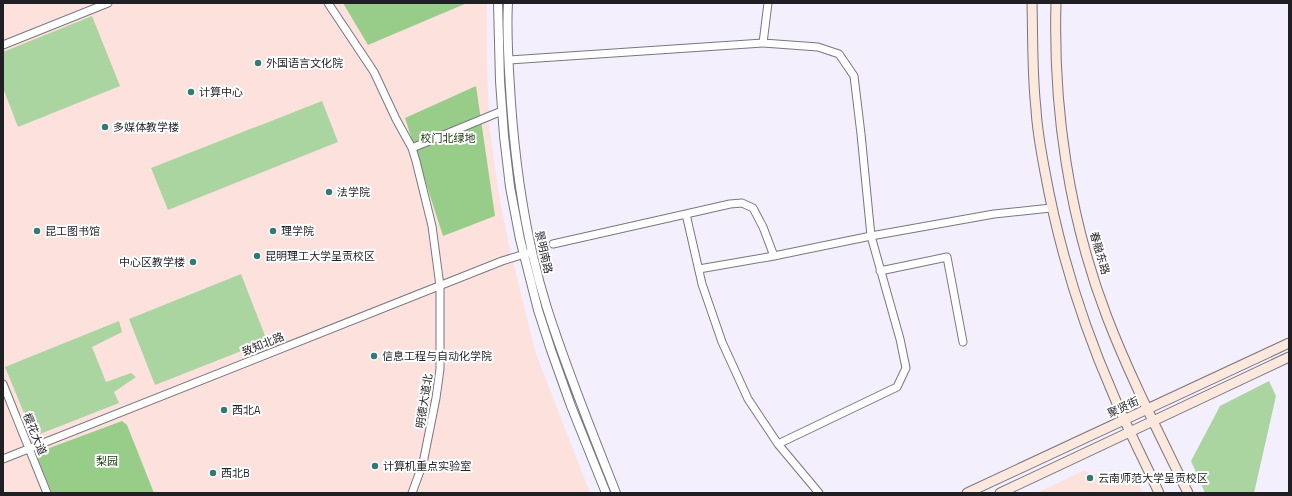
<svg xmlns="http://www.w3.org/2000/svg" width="1292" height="496" font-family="'Titillium Web','Noto Sans SC',sans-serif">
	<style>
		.education { fill: #fce1dd }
		.green { fill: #abd5a0 }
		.forest { fill: #98cd89 }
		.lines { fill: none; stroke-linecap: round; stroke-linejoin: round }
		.minor-casing { stroke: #7a7682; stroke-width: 9 }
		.tertiary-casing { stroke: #7a7682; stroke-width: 10 }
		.secondary-casing { stroke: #7a7682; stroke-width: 11 }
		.minor { stroke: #fff; stroke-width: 7 }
		.tertiary { stroke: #fff; stroke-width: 8 }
		.secondary { stroke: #fce8dc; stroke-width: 9 }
		.poi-dot { fill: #327a76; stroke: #fff; stroke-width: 1.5 }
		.labels { text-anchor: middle; stroke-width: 4; stroke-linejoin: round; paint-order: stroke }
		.poi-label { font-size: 11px; fill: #201f24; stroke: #fff; text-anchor: start }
		.park-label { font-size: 11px; fill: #123506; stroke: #fff }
		.street-label { font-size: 11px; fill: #201f24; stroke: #fff }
	</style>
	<rect width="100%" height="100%" fill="#f3effd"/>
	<!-- education -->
	<path class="education" d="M 3,3 L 487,3 L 487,65 L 489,124 L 498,189 L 508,241 L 535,351 L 590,493 L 3,493 Z
		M 1083,471 L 1139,485 L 1143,493 L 1037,493 Z"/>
	<!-- green -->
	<path class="green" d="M 92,16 L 120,86 L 18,127 L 3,88 L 3,52 Z
		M 322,101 L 338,142 L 168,210 L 151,168 Z
		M 241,274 L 267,341 L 155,385 L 129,319 Z
		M 119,321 L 122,332 L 92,347 L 106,382 L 131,373 L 136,377 L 114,392 L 119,403 L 40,434 L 31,430 L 5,367 Z
		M 1269,381 L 1276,396 L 1254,493 L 1205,493 L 1191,461 L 1220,406 Z"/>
	<!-- forest -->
	<path class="forest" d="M 343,3 L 467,3 L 368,45 Z
		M 476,86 L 495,216 L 443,236 L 405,118 Z
		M 122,421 L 127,425 L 154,493 L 52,493 L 38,459 L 44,450 Z"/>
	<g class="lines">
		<!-- minor casing -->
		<g class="minor-casing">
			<path id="minor" d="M 328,3 L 374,72 L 396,119 L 412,148
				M 763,43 L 768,3
				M 3,45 L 108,3
				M 509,60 L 763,43 L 818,47 L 839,54 L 854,76 L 861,134 L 871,236 L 900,339 L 906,368 L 897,387 L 778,444
				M 553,244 L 686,214
				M 774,256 L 763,227 L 753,208 L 742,203 L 730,204 L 686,214 L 702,284 L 722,342 L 748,399 L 778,444 L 819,493
				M 699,269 L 774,256 L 871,236 L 994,214 L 1051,208
				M 880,271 L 947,257 L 963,342
				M 3,384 L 47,493
				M 3,459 L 502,261 L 528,253
				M 412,493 L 423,463 L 436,398 L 440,369 L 440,286 L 432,226 L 416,161 L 412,148 L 502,111"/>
		</g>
		<!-- tertiary casing -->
		<g class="tertiary-casing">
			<path id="tertiary" d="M 498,3 L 500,81 L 504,136 L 510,187 L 520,239 L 538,310 L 551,350 L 571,406 L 606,493
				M 508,3 C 506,36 509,70 511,103 C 516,173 526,241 547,308 C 567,371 592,432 616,493"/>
		</g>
		<!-- secondary casing -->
		<g class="secondary-casing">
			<path id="secondary" d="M 1032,3 C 1033,38 1032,74 1036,109 C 1037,130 1041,151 1045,172 C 1059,249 1082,323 1113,394 C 1127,428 1144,460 1159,493
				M 1056,3 C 1053,109 1069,218 1107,317 C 1130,377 1160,435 1188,493
				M 967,493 L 1289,343
				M 1000,493 L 1289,357"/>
		</g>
		<!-- minor -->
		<use href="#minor" class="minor"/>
		<!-- tertiary -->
		<use href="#tertiary" class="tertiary"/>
		<!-- secondary -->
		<use href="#secondary" class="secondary"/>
	</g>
	<!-- markers -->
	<g class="poi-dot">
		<circle cx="258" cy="63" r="4"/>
		<circle cx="191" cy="92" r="4"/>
		<circle cx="105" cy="127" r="4"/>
		<circle cx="329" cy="192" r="4"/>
		<circle cx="37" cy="231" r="4"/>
		<circle cx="273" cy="231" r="4"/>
		<circle cx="257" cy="256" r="4"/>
		<circle cx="193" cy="262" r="4"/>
		<circle cx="374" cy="356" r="4"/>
		<circle cx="224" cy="410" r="4"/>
		<circle cx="375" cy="466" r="4"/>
		<circle cx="213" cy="473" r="4"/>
		<circle cx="1090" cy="478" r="4"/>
	</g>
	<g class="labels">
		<!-- poi labels -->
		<g class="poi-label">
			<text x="266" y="67">外国语言文化院</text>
			<text x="199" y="96">计算中心</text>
			<text x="113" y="131">多媒体教学楼</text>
			<text x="337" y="196">法学院</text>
			<text x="45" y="235">昆工图书馆</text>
			<text x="281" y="235">理学院</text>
			<text x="265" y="260">昆明理工大学呈贡校区</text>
			<text x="185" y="266" text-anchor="end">中心区教学楼</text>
			<text x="382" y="360">信息工程与自动化学院</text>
			<text x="232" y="414">西北A</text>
			<text x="383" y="470">计算机重点实验室</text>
			<text x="221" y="477">西北B</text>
			<text x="1098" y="482">云南师范大学呈贡校区</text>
		</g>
		<!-- park labels -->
		<g class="park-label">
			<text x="448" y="142">校门北绿地</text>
			<text x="107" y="465">梨园</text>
		</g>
		<!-- street labels -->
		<g class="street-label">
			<text transform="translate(544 252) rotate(77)" y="4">景明南路</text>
			<text transform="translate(1100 253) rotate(74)" y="4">春融东路</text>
			<text transform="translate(263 344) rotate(-22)" y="4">致知北路</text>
			<text transform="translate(424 401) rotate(-81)" y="4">明德大道北</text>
			<text transform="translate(1123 407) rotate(-25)" y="4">聚贤街</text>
			<text transform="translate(35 434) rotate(68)" y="4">樱花大道</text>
		</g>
	</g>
	<!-- border -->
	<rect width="1292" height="496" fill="none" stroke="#201f24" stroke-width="8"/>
</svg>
